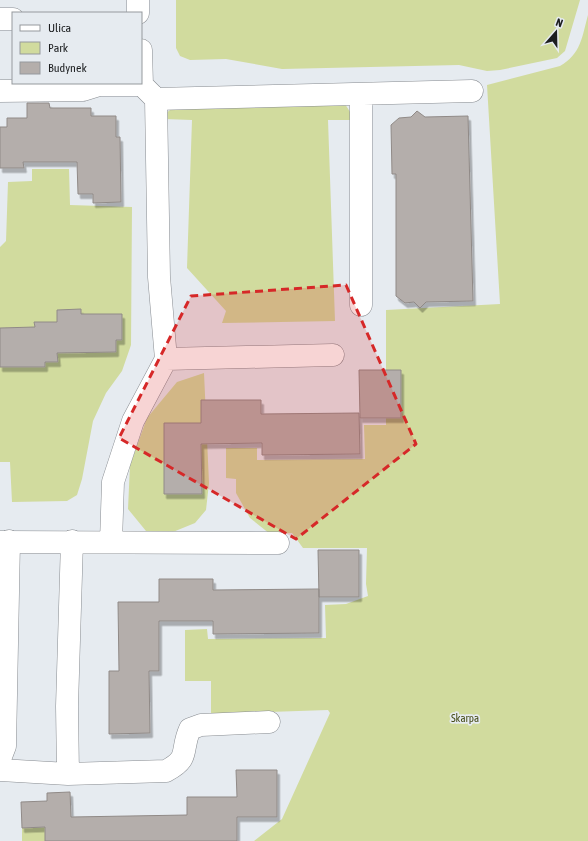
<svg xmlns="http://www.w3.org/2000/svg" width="588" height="841" font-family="'Asap Condensed',sans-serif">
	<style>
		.green { fill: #d1db9e }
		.building { fill: #b4aeab; stroke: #908a87; filter: url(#shadow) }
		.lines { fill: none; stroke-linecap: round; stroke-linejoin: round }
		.minor-casing { stroke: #888c91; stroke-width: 23 }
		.minor { stroke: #fff; stroke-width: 22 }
		.marked { fill: #d62828; fill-opacity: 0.2; stroke: #d62828; stroke-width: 3; stroke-dasharray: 8 5; stroke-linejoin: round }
		.labels { text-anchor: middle; stroke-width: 3.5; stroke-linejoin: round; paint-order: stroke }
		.park-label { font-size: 11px; fill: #464d18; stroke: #e6ebf0 }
	</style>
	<defs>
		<filter id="shadow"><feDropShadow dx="2.5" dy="4.5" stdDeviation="0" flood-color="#0004"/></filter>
	</defs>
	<rect width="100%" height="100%" fill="#e6ebf0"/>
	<!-- green -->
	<path class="green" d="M 176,0 L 580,0 L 565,51 L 557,58 L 500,70 L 487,71 L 459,65 L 282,69 L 226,59 L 190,60 L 180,56 L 176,48 Z
		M 588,15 L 588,841 L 254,841 L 282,819 L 330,713 L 328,710 L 211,714 L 211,681 L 185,681 L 185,630 L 207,629 L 208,639 L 326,638 L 325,605 L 346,604 L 368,596 L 366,584 L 367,548 L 303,548 L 292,533 L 270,534 L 250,518 L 236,493 L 236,479 L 226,478 L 226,448 L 257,448 L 257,460 L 365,459 L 364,425 L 386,425 L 386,310 L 500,304 L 487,85 L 560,66 C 581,54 582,37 588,15 Z
		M 345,104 L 352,115 L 353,120 L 328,120 L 335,321 L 222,323 L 226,311 L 187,268 L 192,120 L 164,119 L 166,113 L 173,108 Z
		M 32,169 L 69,169 L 70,205 L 132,207 L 131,345 L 122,371 L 106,393 L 93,421 L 82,479 L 77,495 L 67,501 L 12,502 L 10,462 L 0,462 L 0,247 L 6,241 L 8,182 L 32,181 Z
		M 204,373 L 209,483 L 206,510 L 195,523 L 168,534 L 146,531 L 128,509 L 130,465 L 147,418 L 177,382 Z
		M 45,827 L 45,841 L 22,841 L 22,828 Z"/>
	<!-- building -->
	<path class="building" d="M 27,103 L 49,103 L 50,108 L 91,108 L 91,116 L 116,116 L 116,137 L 120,137 L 121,202 L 93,203 L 93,194 L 78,194 L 77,162 L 23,162 L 24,168 L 0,168 L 0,127 L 7,127 L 7,118 L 27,118 Z
		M 417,111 L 425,117 L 468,116 L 473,301 L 426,302 L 420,308 L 414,302 L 405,303 L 396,296 L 396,174 L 392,174 L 391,125 L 399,118 L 411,117 Z
		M 81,309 L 81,314 L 122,314 L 122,340 L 116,340 L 116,352 L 57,353 L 58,362 L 45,362 L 45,367 L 0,367 L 0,328 L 35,327 L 34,322 L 57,322 L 57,310 Z
		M 359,370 L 401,370 L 401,418 L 360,418 Z
		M 201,400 L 261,400 L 261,414 L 359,413 L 360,454 L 262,455 L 262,443 L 201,444 L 202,494 L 164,494 L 164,423 L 201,423 Z
		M 318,550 L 359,550 L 359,597 L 319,597 Z
		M 159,579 L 213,579 L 213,590 L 319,589 L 319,633 L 213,634 L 213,621 L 159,621 L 159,671 L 149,671 L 150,733 L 109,734 L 109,671 L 119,671 L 118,602 L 159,602 Z
		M 236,770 L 277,770 L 277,817 L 237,817 L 237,841 L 45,841 L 45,827 L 22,828 L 21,802 L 47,801 L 47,793 L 70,792 L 71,817 L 187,815 L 187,797 L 237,797 Z"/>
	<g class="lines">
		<!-- minor casing -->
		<g class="minor-casing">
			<path id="minor" d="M 138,13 L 138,0
				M 0,19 L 13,19
				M 0,91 L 83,90 L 99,85 L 142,85
				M 361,95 L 361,305
				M 156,99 L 472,91
				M 166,359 L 333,355
				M 0,542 L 278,543
				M 111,542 L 113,482 L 133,421 L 166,359 L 159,277 L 156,99 L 142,85 L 141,50
				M 0,759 L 5,746 L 9,541
				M 0,770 L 68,774 L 166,771 C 191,758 180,751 190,729 L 201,725 L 269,722
				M 68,774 L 67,706 L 72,541"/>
		</g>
		<!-- minor -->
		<use href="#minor" class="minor"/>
	</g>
	<!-- marked area -->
	<path class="marked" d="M 346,285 L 416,444 L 296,539 L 119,438 L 191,296 Z"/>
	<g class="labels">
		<!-- park labels -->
		<g class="park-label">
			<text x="465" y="722">Skarpa</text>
		</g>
	</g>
	<!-- legend -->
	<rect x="12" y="12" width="130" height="72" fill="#e6ebf0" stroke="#95999d"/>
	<rect x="20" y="25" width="20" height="6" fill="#ffffff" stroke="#95999d"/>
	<text x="48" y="32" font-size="12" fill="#1c1e20">Ulica</text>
	<rect x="20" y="42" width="20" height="12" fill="#d1db9e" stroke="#95999d"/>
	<text x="48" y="52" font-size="12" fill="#1c1e20">Park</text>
	<rect x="20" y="62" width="20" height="12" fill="#b4aeab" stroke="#95999d"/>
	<text x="48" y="72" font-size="12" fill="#1c1e20">Budynek</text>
	<!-- north arrow -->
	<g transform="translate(556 32) rotate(20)" stroke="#e6ebf0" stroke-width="3" paint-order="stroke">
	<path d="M0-3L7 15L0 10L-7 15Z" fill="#1c1e20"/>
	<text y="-6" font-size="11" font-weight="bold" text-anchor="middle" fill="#1c1e20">N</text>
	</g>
</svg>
